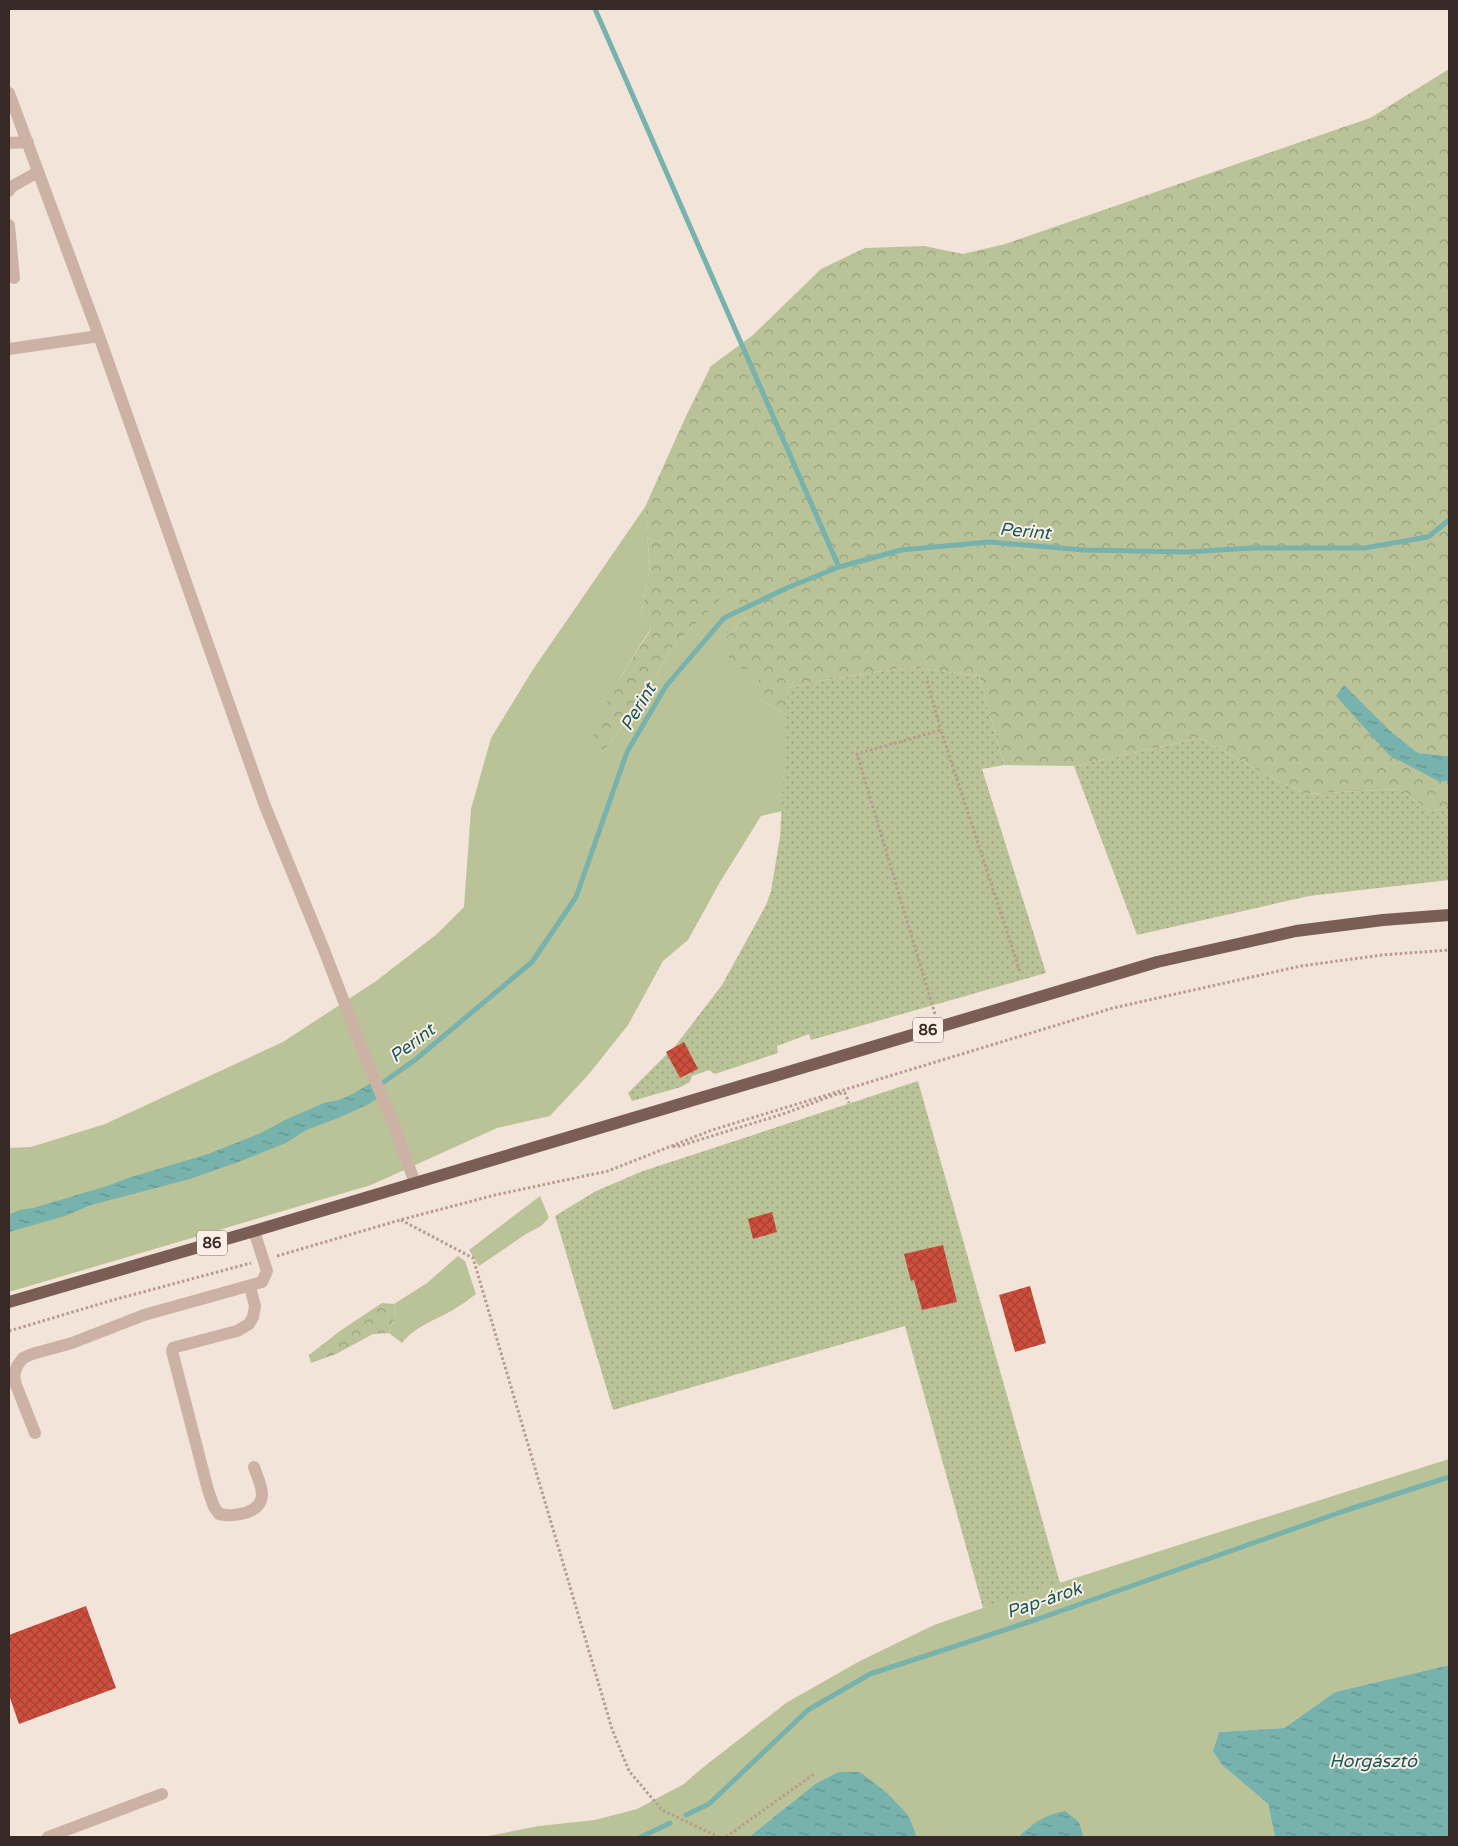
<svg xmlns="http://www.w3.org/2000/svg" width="1458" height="1846" font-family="'Varela Round',sans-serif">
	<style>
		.green { fill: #bac398 }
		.forest { fill: url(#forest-crowns) }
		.garden { fill: url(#garden-dots) }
		.water { fill: url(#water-ripples) }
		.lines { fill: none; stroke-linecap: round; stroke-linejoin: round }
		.stream { stroke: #77b2ad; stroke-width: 5 }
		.building { fill: url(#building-cross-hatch) }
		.path { stroke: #b89b8f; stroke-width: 3; stroke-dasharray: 2.5 2.5; stroke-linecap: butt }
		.minor { stroke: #ccb2a5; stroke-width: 12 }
		.major { stroke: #7a5e56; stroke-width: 12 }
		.labels { text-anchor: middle; stroke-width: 4; stroke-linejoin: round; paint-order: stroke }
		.shield { fill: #faeee6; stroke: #726560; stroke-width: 1 }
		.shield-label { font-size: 15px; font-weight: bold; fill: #372a26 }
		.water-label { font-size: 18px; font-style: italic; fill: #1a5b57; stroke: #faeee6 }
	</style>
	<defs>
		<pattern id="forest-crowns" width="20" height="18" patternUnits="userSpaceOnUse" patternTransform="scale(1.25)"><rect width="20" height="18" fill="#bac398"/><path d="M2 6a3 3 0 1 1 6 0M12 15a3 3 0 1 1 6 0" fill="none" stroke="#989f7c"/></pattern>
		<pattern id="garden-dots" width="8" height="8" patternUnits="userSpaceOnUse" patternTransform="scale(1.25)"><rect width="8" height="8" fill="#bac398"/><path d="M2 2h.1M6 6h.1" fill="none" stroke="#989f7c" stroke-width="1.8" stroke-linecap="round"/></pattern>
		<pattern id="water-ripples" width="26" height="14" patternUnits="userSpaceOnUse" patternTransform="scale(1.25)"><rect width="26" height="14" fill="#77b2ad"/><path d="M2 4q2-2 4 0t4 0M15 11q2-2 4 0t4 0" fill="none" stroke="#62918d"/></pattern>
		<pattern id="building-cross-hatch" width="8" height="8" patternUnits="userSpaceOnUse" patternTransform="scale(1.25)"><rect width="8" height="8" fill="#cd4e3d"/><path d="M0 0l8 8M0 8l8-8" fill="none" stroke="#a74133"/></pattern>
	</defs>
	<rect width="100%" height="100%" fill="#f3e4d9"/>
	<!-- green -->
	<path class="green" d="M 645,507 L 650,567 L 641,615 L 651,628 L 621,676 L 605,750 L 649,687 L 672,648 L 730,588 L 746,619 L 726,637 L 765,672 L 759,699 L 787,715 L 782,811 L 761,816 L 720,882 L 688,940 L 663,961 L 628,1025 L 589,1074 L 550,1116 L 497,1128 L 371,1185 L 9,1292 L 9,1148 L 31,1147 L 105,1124 L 283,1042 L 376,981 L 437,934 L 464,907 L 471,809 L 491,738 L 532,671 Z
		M 540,1196 L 549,1218 L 541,1226 L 526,1234 L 479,1266 L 469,1250 Z
		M 458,1256 L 465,1261 L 476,1294 C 469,1299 463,1304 456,1308 C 437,1320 416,1325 402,1343 L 389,1333 L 395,1316 L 394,1304 L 427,1283 Z
		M 1449,1459 L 1449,1665 L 1335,1692 L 1284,1728 L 1219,1732 L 1213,1751 L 1222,1765 L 1268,1804 L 1275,1837 L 1084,1837 L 1079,1822 L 1030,1826 L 1018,1837 L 917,1837 L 909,1816 L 860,1772 L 838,1772 L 815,1784 L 749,1837 L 483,1837 L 539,1826 L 595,1820 L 637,1809 L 684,1784 L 701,1769 L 786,1703 L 858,1662 L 934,1625 L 1006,1600 Z"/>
	<!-- forest -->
	<path class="forest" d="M 1449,69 L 1449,756 L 1418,753 L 1389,730 L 1440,782 L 1449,781 L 1449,805 L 1431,812 L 1399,789 L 1306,794 L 1268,776 L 1200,738 L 1074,766 L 1004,765 L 979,676 L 910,667 L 825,680 L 788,688 L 787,715 L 759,699 L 757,683 L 764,672 L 742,669 L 728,656 L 726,637 L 746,619 L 730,589 L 672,648 L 649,687 L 605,750 L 590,746 C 600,704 628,666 651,629 L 641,615 L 650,567 L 645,507 L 687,414 L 711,366 L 753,335 L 821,269 L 865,248 L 924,246 L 963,254 L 1005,244 L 1370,118 Z
		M 382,1303 L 394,1304 L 395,1316 L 389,1333 L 373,1334 L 336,1354 L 311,1363 L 309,1355 L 340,1331 Z"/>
	<!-- garden -->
	<path class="garden" d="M 910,667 L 979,676 L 1004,765 L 982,769 L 1046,973 L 811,1040 L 809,1034 L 777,1046 L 778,1053 L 715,1074 L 709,1070 L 692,1076 L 690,1082 L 681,1087 L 632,1101 L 628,1093 L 676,1045 L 722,985 L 766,905 L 771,891 L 780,837 L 788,688 L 825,680 Z
		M 1200,738 L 1268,776 L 1306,794 L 1399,789 L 1431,812 L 1449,805 L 1449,880 L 1309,896 L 1137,935 L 1074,766 Z
		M 918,1081 L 1060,1583 L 983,1608 L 905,1326 L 613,1410 L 555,1216 L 596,1191 L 643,1171 Z"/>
	<!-- water -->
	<path class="water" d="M 1344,685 L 1389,730 L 1418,753 L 1449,756 L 1449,781 L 1440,782 L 1389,755 L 1336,696 Z
		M 380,1077 L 386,1093 L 369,1104 L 338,1118 L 306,1130 L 286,1143 L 241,1161 L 190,1179 L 91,1205 L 65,1216 L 9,1232 L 9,1215 L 19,1210 L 33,1208 L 107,1186 L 128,1178 L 208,1154 L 261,1133 L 285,1120 L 326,1102 C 345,1102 365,1086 380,1077 Z
		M 1449,1665 L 1449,1837 L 1275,1837 L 1268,1804 L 1222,1765 L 1213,1751 L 1219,1732 L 1284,1728 L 1335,1692 Z
		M 838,1772 L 860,1772 L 887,1793 L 909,1816 L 917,1837 L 749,1837 L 815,1784 Z
		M 1065,1811 L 1079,1822 L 1084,1837 L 1018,1837 C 1033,1823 1044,1815 1065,1811 Z"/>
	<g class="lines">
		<!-- stream -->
		<path class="stream" d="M 595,9 L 839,567
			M 378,1086 L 415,1060 L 532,962 L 576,897 L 627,752 L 666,686 L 724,618 L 789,587 L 839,567 L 901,550 L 989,542 L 1084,550 L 1187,552 L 1252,548 L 1364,548 L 1428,537 L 1449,520
			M 686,1815 L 709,1804 L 808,1710 L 870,1674 L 1038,1619 L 1344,1511 L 1449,1477
			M 641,1837 L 670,1823"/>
	</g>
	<!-- building -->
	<path class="building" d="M 684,1042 L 698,1069 L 680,1078 L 666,1052 Z
		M 772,1212 L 777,1232 L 753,1239 L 748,1219 Z
		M 943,1245 L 957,1302 L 922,1310 L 914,1280 L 911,1281 L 904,1254 Z
		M 1030,1286 L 1046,1343 L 1015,1352 L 999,1295 Z
		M 86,1606 L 116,1688 L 19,1724 L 9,1695 L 9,1635 Z"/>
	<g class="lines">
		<!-- path -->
		<path class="path" d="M 927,681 L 941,730
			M 935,1014 L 857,754 L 941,730 L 1020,972
			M 673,1146 L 676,1147 L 783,1114 L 837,1094 L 845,1093 L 849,1103
			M 401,1220 L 473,1258 L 612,1729 L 629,1771 L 662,1810 L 719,1837
			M 277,1256 L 400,1220 L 495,1195 L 608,1171 L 712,1130 L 1113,1008 L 1301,966 L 1382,955 L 1449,950
			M 9,1331 L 113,1300 L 251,1263
			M 726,1837 L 814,1774"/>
		<!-- minor -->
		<path class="minor" d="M 9,93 L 99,336 L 265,806 L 324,950 L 363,1051 L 395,1128 L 415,1183
			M 9,143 L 28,142
			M 9,191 L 11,187 L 38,172
			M 9,225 L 14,278
			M 9,349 L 99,336
			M 250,1287 L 255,1306 L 253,1317 L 249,1324 L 237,1331 L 176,1347 L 173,1348 L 172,1351 L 208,1490 L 214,1507 L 219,1514 C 234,1517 261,1514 262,1495 C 262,1485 257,1476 254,1467
			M 35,1433 L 16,1385 L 14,1375 L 17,1366 L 23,1358 L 32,1354 L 72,1343 L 144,1315 L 262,1282 L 267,1271 L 254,1231
			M 48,1837 L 162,1794"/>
		<!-- major -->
		<path class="major" d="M 9,1302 L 254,1231 L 1157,962 L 1296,931 L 1383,920 L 1449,915"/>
	</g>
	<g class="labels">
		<!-- shield labels -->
		<g class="shield">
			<rect x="913" y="1017.5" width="30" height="25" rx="4"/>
			<rect x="197" y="1230.5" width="30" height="25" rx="4"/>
		</g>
		<g class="shield-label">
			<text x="928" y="1035">86</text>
			<text x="212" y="1248">86</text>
		</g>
		<!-- water labels -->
		<g class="water-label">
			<text transform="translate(1025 531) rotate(5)" y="6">Perint</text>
			<text transform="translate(638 707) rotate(-59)" y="6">Perint</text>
			<text transform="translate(412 1043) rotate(-37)" y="6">Perint</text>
			<text transform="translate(1044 1600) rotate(-19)" y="6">Pap-árok</text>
			<text x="1373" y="1767">Horgásztó</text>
		</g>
	</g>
	<!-- border -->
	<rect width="1458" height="1846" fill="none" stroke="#372a26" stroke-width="20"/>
</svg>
